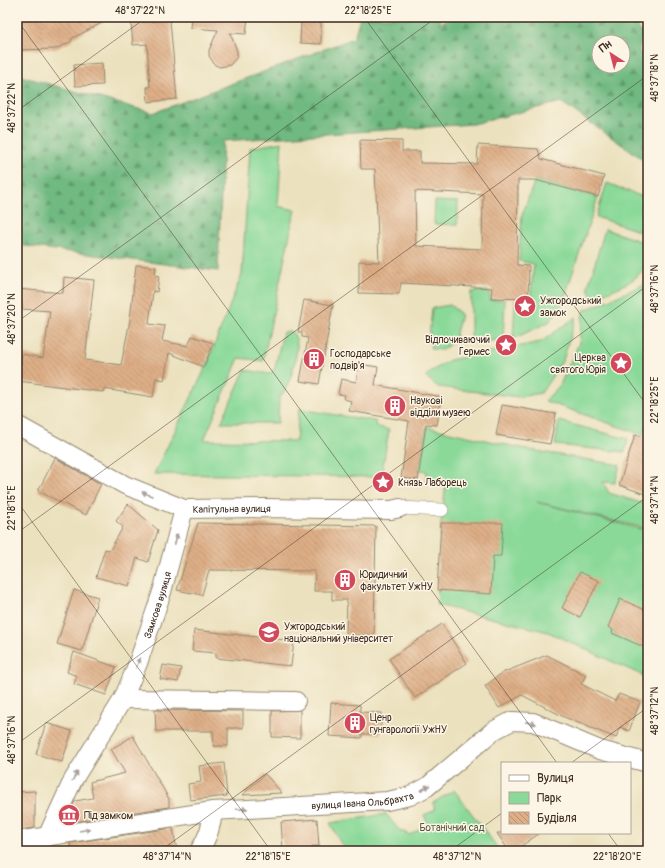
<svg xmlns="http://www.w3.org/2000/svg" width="665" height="868" font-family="Pangolin,sans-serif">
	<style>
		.green { fill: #8ad999; stroke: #62825c }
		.forest { fill: url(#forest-firs); stroke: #557250; fill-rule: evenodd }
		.building { fill: url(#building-back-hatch); fill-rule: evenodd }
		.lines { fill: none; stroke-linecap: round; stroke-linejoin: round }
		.pedestrian-casing { stroke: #93866e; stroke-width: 14 }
		.minor-casing { stroke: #93866e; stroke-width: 20 }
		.pedestrian { stroke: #fff; stroke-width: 13 }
		.minor { stroke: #fff; stroke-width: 18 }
		.oneway { fill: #a79f9a }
		.ticks { fill: none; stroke: #3b2a1e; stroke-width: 1; stroke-opacity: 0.45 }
		.labels { text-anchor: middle; stroke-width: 3; stroke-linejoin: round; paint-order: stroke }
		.poi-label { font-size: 10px; fill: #3b2a1e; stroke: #fcf5e5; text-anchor: start }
		.street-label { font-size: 10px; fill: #3b2a1e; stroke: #fcf5e5 }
		.park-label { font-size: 10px; fill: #4f563d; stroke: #fcf5e5 }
		.neatline { fill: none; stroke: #3b2a1e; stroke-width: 1.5 }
		.ticks-label { font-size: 10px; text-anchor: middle; fill: #3b2a1e }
	</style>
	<defs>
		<pattern id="forest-firs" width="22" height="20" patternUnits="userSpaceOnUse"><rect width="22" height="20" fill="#6fb981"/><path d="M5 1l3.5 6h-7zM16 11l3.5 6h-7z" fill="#5c9769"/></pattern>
		<pattern id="building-back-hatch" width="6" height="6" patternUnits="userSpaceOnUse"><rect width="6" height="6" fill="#deaf87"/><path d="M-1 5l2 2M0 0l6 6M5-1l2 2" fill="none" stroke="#b58f6e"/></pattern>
	</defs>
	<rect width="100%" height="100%" fill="#fcf5e5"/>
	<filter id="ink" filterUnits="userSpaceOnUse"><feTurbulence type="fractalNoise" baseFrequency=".025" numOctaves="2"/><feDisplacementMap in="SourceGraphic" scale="8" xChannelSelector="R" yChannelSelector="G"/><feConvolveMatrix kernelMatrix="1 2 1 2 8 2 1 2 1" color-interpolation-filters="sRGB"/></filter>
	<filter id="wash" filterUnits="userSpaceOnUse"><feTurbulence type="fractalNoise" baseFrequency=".012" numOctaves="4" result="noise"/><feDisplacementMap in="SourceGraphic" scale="16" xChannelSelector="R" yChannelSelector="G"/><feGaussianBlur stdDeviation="0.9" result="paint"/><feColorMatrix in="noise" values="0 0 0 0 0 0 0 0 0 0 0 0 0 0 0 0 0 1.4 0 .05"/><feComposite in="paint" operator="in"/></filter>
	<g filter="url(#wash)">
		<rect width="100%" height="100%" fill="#ebe1be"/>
		<!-- green -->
		<path class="green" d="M 282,142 L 278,206 L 295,210 L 263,361 L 239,358 L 204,440 L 296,441 L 299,409 L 375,421 L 376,426 L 389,430 L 381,477 L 154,474 L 206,367 L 242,274 L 250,148 Z
			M 535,180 L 598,197 L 562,305 L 549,322 L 513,339 L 515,301 L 530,300 L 534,264 L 519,261 L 522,215 Z
			M 607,183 L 648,199 L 648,234 L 596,217 Z
			M 435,201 L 458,202 L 457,225 L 434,224 Z
			M 605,229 L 648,244 L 648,261 L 645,262 C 643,281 613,289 598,296 L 591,296 L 588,287 Z
			M 648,283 L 648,421 L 643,435 L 545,401 L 560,385 L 579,343 L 583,311 Z
			M 489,291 L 490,300 L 505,300 L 503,339 L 476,343 L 473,342 L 471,336 L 471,292 Z
			M 450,305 L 461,314 L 454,341 L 442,350 L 431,349 L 429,337 L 432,308 Z
			M 576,317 L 563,360 L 541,393 L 519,397 L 438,387 L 426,377 L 430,372 L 450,360 L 541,342 Z
			M 283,332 L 293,332 C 294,335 297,340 297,344 C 297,359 290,387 279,398 L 278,423 L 221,423 L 245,370 L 270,374 L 275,368 Z
			M 559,421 L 628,439 L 625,452 L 555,445 Z
			M 427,427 L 530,450 L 620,465 L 615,483 L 603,482 L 609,493 L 648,505 L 648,529 L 537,502 L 648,531 L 648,678 L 548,632 L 437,605 L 441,523 L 446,483 L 426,481 L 427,471 L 419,470 Z
			M 454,790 L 500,851 L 345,851 L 330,823 L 386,814 L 399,830 L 410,835 L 428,824 L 424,815 L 435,810 L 433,803 Z"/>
		<!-- forest -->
		<path class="forest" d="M 360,17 L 442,17 L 439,24 L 451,17 L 630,17 L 642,33 L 639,52 L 648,58 L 648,163 L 561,102 L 473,124 L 223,141 L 218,271 L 17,245 L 17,75 L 153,113 L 354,38 ZM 599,42 L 623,42 L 623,66 L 599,66 Z"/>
		<g id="blocks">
			<!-- building -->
			<path class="building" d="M 17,17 L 113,17 L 71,39 L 72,41 L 56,49 L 17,50 Z
				M 192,17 L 248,17 L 246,34 L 230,33 L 237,51 L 237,57 L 230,65 L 220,67 L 215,65 L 209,56 L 209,50 L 218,30 L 191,28 Z
				M 170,20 L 177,99 L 148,102 L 147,87 L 150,87 L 147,44 L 133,45 L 131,23 Z
				M 301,21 L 321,22 L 321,44 L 300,43 Z
				M 102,63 L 103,85 L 75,86 L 74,65 Z
				M 360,140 L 402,141 L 402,151 L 420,151 L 420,163 L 477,164 L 478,145 L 538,149 L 541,159 L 604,176 L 598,197 L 535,180 L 518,180 L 517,265 L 529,266 L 528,299 L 491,298 L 492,288 L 401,283 L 399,294 L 359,293 L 359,261 L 379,262 L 375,169 L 361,169 ZM 415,191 L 483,194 L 482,249 L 416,246 Z
				M 136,265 L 156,267 L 155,275 L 159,276 L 157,292 L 153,291 L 149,324 L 165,326 L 162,341 L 188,346 L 192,336 L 213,343 L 204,367 L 169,353 L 164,380 L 156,378 L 153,397 L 104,389 L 103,392 L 18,381 L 22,354 L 43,358 L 50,311 L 22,309 L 22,304 L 17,304 L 17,289 L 63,293 L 64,277 L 94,280 L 85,360 L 121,365 L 130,320 Z
				M 304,300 L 333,305 L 319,384 L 300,381 L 308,338 L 302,337 L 302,332 L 298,332 Z
				M 359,364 L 378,367 L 375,385 L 442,397 L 437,425 L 426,424 L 418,480 L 401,478 L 409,421 L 349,411 L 351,401 L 344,399 L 345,395 L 338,394 L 341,379 L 356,382 Z
				M 502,405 L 556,414 L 550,444 L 496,435 Z
				M 635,435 L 648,438 L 648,495 L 619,485 Z
				M 55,458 L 101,484 L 86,515 L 38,491 Z
				M 128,504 L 158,530 L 148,562 L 137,558 L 129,586 L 96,577 L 105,549 L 110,550 L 123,527 L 116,521 Z
				M 198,523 L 376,526 L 374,635 L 346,635 L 347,600 L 332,600 L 332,591 L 314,591 L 315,571 L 209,570 L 202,595 L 177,590 Z
				M 441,523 L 503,523 L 501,556 L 493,556 L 491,594 L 437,590 Z
				M 580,572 L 599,581 L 580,617 L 562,608 Z
				M 74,590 L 98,597 L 82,651 L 57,644 Z
				M 620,599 L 648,611 L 648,649 L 612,633 L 613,630 L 608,627 Z
				M 442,624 L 467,663 L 415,698 L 389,659 Z
				M 194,630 L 294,641 L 291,666 L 216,658 L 216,653 L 192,651 Z
				M 74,652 L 116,667 L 106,695 L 74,684 L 77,676 L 67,672 Z
				M 547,655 L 586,675 L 581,684 L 615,701 L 619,694 L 640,702 L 629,731 L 620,727 L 616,738 L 564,717 L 522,695 L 499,708 L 485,686 L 502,673 Z
				M 163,665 L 181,668 L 178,682 L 160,679 Z
				M 331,703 L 360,705 L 360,712 L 382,713 L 380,734 L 362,734 L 362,738 L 329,736 Z
				M 155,710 L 243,711 L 243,728 L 228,728 L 228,746 L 214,746 L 213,731 L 156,731 Z
				M 300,710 L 300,738 L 272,737 L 272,711 Z
				M 46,723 L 72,731 L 62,762 L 36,754 Z
				M 133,736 L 169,799 L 169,807 L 66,823 L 75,801 L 93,798 L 90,782 L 125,773 L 111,749 Z
				M 224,763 L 227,796 L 190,800 L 188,784 L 201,782 L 199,766 Z
				M 265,774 L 282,793 L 242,795 Z
				M 35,791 L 35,828 L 17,830 L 17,792 Z
				M 317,819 L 319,846 L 312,846 L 313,851 L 283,851 L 281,822 Z
				M 173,828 L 177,851 L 72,851 L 70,843 Z
				M 497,833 L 540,833 L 514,851 L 509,851 Z"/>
		</g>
	</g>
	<g filter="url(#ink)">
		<use href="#blocks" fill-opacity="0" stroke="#93866e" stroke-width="1"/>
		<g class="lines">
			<!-- pedestrian casing -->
			<g class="pedestrian-casing">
				<path id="pedestrian" d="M 400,508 L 442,510"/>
			</g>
			<!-- minor casing -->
			<g class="minor-casing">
				<g id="minor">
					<path id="s1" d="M 17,425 L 125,485 L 184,509 L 264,508 L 391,510 L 400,508"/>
					<path d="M 123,699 L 296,701"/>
					<path id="s2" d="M 47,837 L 73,780 L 123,699 L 138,663 L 162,592 L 184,509"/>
					<path id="s3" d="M 17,841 L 213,811 L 387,801 L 410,796 L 427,787 L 493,731 L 512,721 L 533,722 L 600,750 L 648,763"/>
					<path d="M 199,851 C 208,838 212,826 213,811"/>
				</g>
			</g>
			<!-- pedestrian -->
			<use href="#pedestrian" class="pedestrian"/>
			<!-- minor -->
			<use href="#minor" class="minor"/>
		</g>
		<!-- one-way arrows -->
		<defs><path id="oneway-solid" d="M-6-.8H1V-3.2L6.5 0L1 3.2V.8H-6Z"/></defs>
		<g class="oneway">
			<use href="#oneway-solid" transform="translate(147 494) rotate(-158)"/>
			<use href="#oneway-solid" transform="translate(176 539) rotate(-76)"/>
			<use href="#oneway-solid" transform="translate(138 663) rotate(-68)"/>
			<use href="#oneway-solid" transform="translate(531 723) rotate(11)"/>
			<use href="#oneway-solid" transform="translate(75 776) rotate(-59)"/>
			<use href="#oneway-solid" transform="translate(425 788) rotate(-30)"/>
			<use href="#oneway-solid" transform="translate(242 809) rotate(-3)"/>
			<use href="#oneway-solid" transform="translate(85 830) rotate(-10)"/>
		</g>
	</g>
	<!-- ticks -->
	<path class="ticks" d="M 364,17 L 648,407M 17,20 L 557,763M 17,111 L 147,17M 17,322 L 437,17M 17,501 L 271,851M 17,533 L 648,75M 17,744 L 648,285M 571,763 L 648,707M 608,833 L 621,851M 160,851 L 648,496M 450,851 L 502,813"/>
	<!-- icons -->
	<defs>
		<g id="sight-disc" transform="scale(1.15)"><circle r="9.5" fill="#d1495b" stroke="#fcf5e5"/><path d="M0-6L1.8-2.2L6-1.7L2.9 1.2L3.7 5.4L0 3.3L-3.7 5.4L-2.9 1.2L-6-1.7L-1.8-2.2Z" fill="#fff"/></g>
		<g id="building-disc" transform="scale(1.15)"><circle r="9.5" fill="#d1495b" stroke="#fcf5e5"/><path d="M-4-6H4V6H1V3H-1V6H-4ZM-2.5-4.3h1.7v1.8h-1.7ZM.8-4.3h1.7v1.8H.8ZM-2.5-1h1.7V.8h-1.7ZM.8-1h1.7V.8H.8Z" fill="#fff"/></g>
		<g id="university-disc" transform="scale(1.15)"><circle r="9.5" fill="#d1495b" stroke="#fcf5e5"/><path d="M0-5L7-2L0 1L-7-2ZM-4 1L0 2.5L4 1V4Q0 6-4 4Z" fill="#fff"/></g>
		<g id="museum-disc" transform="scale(1.15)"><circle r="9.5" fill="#d1495b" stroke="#fcf5e5"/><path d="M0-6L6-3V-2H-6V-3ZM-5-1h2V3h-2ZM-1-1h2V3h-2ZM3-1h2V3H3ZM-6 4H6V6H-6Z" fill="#fff"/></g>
	</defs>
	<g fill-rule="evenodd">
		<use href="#sight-disc" x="525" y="306"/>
		<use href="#sight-disc" x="506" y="345"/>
		<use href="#building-disc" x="314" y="359"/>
		<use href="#sight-disc" x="621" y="363"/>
		<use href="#building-disc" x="395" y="406"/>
		<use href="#sight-disc" x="383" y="482"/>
		<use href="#building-disc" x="345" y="580"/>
		<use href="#university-disc" x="269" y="632"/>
		<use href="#building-disc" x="355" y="723"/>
		<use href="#museum-disc" x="69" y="815"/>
	</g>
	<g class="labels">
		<!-- poi labels -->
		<g class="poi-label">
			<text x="540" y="304">Ужгородський<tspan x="540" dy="12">замок</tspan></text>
			<text x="490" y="343" text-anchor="end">Відпочиваючий<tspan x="490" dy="12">Гермес</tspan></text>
			<text x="330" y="357">Господарське<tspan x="330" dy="12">подвір'я</tspan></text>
			<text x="606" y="361" text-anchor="end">Церква<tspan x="606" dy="12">святого Юрія</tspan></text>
			<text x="410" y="404">Наукові<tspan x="410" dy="12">відділи музею</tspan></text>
			<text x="398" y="486">Князь Лаборець</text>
			<text x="360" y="578">Юридичний<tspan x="360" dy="12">факультет УжНУ</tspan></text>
			<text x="284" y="630">Ужгородський<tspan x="284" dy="12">національний університет</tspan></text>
			<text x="370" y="721">Ценр<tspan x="370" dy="12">гунгарології УжНУ</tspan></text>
			<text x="84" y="819">Під замком</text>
		</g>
		<!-- street labels -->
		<g class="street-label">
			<text dy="4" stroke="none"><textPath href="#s1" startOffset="235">Капітульна вулиця</textPath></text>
			<text dy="4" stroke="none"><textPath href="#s2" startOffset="258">Замкова вулиця</textPath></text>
			<text dy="4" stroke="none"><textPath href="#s3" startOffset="348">вулиця Івана Ольбрахта</textPath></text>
		</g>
		<!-- park labels -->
		<g class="park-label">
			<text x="452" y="831">Ботанічний сад</text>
		</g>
	</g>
	<!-- margin -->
	<rect width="665" height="868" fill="none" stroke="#fcf5e5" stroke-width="44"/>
	<!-- legend -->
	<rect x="501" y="762" width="130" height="72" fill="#fcf5e5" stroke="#afa495"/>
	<rect x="509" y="775" width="20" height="6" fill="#ffffff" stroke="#afa495"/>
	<text x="537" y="782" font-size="12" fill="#3b2a1e">Вулиця</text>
	<rect x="509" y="792" width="20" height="12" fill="#8ad999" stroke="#afa495"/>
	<text x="537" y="802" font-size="12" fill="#3b2a1e">Парк</text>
	<rect x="509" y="812" width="20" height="12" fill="url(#building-back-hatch)" stroke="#afa495"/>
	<text x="537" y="822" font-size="12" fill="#3b2a1e">Будівля</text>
	<!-- north arrow -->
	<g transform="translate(611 54) rotate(324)"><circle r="19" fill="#fcf5e5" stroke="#afa495"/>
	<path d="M0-3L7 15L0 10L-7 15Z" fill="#d1495b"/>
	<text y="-6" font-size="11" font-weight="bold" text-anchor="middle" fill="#3b2a1e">Пн</text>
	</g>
	<rect x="22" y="22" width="621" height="824" class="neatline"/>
	<g class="ticks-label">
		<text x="140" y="14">48°37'22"N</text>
		<text x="368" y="14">22°18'25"E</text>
		<text transform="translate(654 78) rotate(-90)" y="4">48°37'18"N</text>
		<text transform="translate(11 108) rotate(-90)" y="4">48°37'22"N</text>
		<text transform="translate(654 289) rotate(-90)" y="4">48°37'16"N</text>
		<text transform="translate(11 319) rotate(-90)" y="4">48°37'20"N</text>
		<text transform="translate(654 400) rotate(-90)" y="4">22°18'25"E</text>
		<text transform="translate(654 500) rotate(-90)" y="4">48°37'14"N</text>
		<text transform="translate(11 508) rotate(-90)" y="4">22°18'15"E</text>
		<text transform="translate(654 711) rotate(-90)" y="4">48°37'12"N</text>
		<text transform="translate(11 740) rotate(-90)" y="4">48°37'16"N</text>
		<text x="167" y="860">48°37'14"N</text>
		<text x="268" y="860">22°18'15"E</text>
		<text x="457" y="860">48°37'12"N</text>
		<text x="617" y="860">22°18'20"E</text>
	</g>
</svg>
